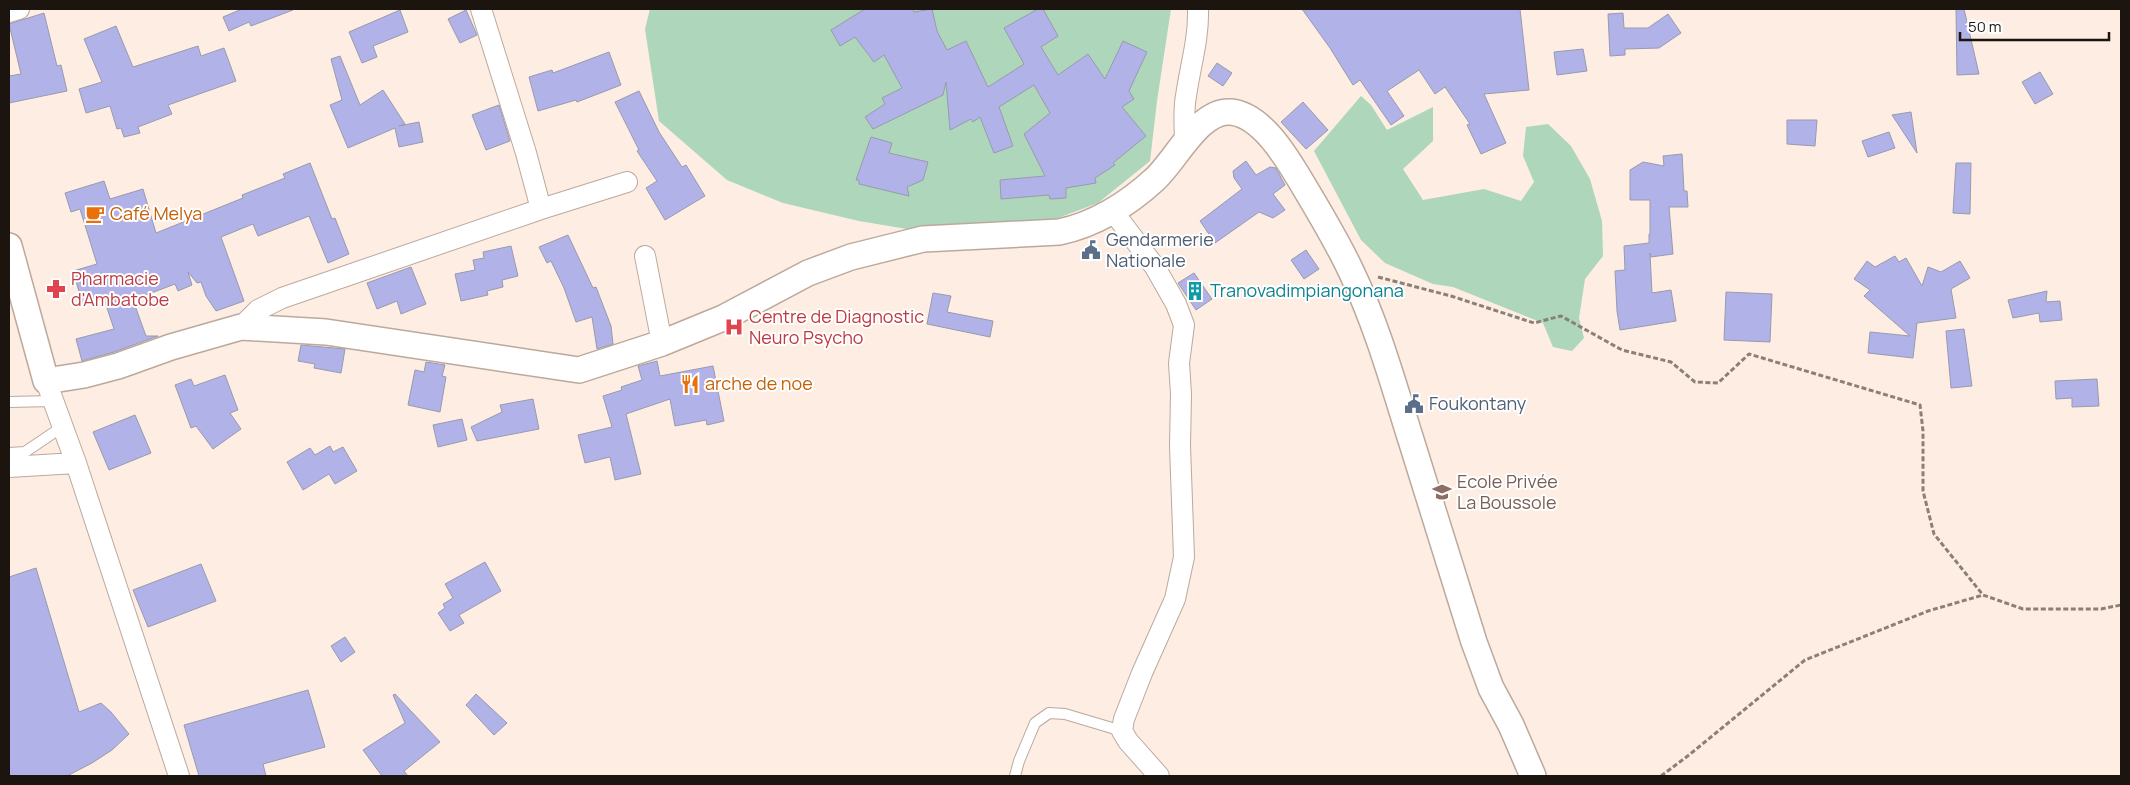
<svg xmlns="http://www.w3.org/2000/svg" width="2130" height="785" font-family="Manrope,sans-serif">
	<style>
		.green { fill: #add6bb }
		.building { fill: #b1b2e7; stroke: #999aae }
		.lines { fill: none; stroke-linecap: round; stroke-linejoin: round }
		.service-casing { stroke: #bca99c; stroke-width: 12 }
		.minor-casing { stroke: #bca99c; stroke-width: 22 }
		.tertiary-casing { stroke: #bca99c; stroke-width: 28 }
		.path { stroke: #8b8078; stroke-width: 3; stroke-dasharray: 5 2.5; stroke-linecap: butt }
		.service { stroke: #fff; stroke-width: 10 }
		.minor { stroke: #fff; stroke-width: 20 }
		.tertiary { stroke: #fff; stroke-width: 25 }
		.labels { text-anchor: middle; stroke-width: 4; stroke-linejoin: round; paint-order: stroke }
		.food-label { font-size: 18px; fill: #c56008; stroke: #fff; text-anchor: start }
		.service-label { font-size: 18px; fill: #4e5e75; stroke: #fff; text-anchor: start }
		.health-label { font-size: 18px; fill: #be3a42; stroke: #fff; text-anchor: start }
		.culture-label { font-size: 18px; fill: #0d838f; stroke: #fff; text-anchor: start }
		.education-label { font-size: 18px; fill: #785e54; stroke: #fff; text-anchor: start }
	</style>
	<rect width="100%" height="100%" fill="#fdede2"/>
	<!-- green -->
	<path class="green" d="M 650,9 L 1171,9 L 1157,101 L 1150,161 L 1098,203 L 1026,230 L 937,234 L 859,221 L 783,203 L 727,180 L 659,121 L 645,29 Z
		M 1361,96 L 1371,105 L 1387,130 L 1433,107 L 1433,141 L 1403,169 L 1423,200 L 1484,189 L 1521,201 L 1534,182 L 1523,156 L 1526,127 L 1548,124 L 1571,146 L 1590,179 L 1602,221 L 1603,256 L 1585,279 L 1579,318 L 1584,338 L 1572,351 L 1553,347 L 1543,323 L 1453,287 L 1433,284 L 1385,263 L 1361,240 L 1314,151 Z"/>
	<!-- building -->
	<path class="building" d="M 242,9 L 292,9 L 293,10 L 251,26 L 249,22 L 229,31 L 223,17 Z
		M 865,9 L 913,9 L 914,12 L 932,9 L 937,31 L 947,50 L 966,41 L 988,87 L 1024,64 L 1004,28 L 1038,9 L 1043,9 L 1058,36 L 1041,47 L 1058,75 L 1088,54 L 1105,79 L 1123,41 L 1147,52 L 1129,91 L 1134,99 L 1122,107 L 1146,136 L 1113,163 L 1115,165 L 1095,178 L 1096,183 L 1066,188 L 1066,198 L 1050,199 L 1049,195 L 1001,199 L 1000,180 L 1045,176 L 1024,134 L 1050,113 L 1034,85 L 999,107 L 1013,146 L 994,153 L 980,117 L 973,122 L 971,119 L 950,130 L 946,82 L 943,95 L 873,129 L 865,117 L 885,104 L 882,98 L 902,88 L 884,55 L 874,62 L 855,37 L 840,46 L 831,30 Z
		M 1302,9 L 1520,9 L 1529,90 L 1484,94 L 1506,143 L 1481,154 L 1467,125 L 1470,124 L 1445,87 L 1435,94 L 1419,70 L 1387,91 L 1404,116 L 1391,125 L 1360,80 L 1353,85 L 1330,48 Z
		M 1956,9 L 1964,9 L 1979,74 L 1957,75 Z
		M 400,10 L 408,32 L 373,46 L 377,57 L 362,63 L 349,32 Z
		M 466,10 L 477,35 L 460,43 L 448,19 Z
		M 44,13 L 57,66 L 61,65 L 67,91 L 9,103 L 9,76 L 21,74 L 9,24 Z
		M 1623,13 L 1624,28 L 1648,28 L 1668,14 L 1681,33 L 1659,48 L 1625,49 L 1625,55 L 1610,56 L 1608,14 Z
		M 116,26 L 133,67 L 198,46 L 201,56 L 224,48 L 236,81 L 168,105 L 172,114 L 138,127 L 140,133 L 124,137 L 121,128 L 117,129 L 110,106 L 86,113 L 79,89 L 102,82 L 84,39 Z
		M 1583,49 L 1587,71 L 1557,75 L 1554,52 Z
		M 609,52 L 621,85 L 577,102 L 576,100 L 538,111 L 529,77 L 552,70 L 553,73 Z
		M 340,56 L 360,105 L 383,90 L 405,124 L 399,126 L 419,122 L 423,142 L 399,147 L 395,128 L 348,148 L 330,105 L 342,100 L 331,59 Z
		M 1217,63 L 1232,73 L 1223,86 L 1208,76 Z
		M 2040,72 L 2053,94 L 2035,104 L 2022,82 Z
		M 639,91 L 659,132 L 682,167 L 686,165 L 705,196 L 665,220 L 646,188 L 657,181 L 637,151 L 639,150 L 615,102 Z
		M 1303,102 L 1328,130 L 1306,149 L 1281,122 Z
		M 499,105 L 510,141 L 486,150 L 472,115 Z
		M 1911,112 L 1917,153 L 1892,115 Z
		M 1787,120 L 1817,120 L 1815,146 L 1787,144 Z
		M 1889,132 L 1895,148 L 1868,157 L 1862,141 Z
		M 871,137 L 892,143 L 889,153 L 928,162 L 923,180 L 907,187 L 909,196 L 859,184 L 859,180 L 856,180 Z
		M 1682,154 L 1684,191 L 1687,191 L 1688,207 L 1669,207 L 1673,254 L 1651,257 L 1650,253 L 1652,293 L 1671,290 L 1676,321 L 1620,330 L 1617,311 L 1615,271 L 1625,270 L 1624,246 L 1649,243 L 1649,234 L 1650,234 L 1650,200 L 1630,200 L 1630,170 L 1643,162 L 1664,166 L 1663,156 Z
		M 1246,161 L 1256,175 L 1270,167 L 1276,168 L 1285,185 L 1273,194 L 1285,210 L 1273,218 L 1259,212 L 1215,243 L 1200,221 L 1242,189 L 1234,178 L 1233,171 Z
		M 310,163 L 332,219 L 335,218 L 349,254 L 328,263 L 309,216 L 258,236 L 253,224 L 221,237 L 244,301 L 216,311 L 206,296 L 201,282 L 197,283 L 188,272 L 192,285 L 178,291 L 175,284 L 133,300 L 146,336 L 158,336 L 114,352 L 82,361 L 76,339 L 114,329 L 103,296 L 82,302 L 73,271 L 97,264 L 80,209 L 71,212 L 65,193 L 104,181 L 110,199 L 143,189 L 156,233 L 243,198 L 242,195 L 285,178 L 283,174 Z
		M 1956,163 L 1971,163 L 1970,214 L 1953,213 Z
		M 568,235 L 593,288 L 596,287 L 611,326 L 613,344 L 597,349 L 592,317 L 576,322 L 564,288 L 551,261 L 547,263 L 539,247 Z
		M 511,246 L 518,276 L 502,280 L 503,287 L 487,291 L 488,295 L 461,301 L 455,274 L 475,270 L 473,260 L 484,258 L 483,252 Z
		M 1306,250 L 1319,269 L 1304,279 L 1291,260 Z
		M 1895,256 L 1899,262 L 1906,258 L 1922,286 L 1928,267 L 1941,272 L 1960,261 L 1970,278 L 1951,289 L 1956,318 L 1917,323 L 1913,358 L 1868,353 L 1870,332 L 1910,336 L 1864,296 L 1870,290 L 1854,279 L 1867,261 L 1875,267 Z
		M 411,267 L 426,304 L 401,314 L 397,301 L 377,309 L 367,283 Z
		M 1194,273 L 1212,299 L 1196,310 L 1178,283 Z
		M 2047,291 L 2046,302 L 2060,301 L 2062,320 L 2040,322 L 2039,313 L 2013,318 L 2008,300 Z
		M 1726,292 L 1772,294 L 1770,342 L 1724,340 Z
		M 933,293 L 951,296 L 947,312 L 993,321 L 990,337 L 927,324 Z
		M 1964,329 L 1972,386 L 1951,388 L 1946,331 Z
		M 301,345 L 345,349 L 341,373 L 314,368 L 315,364 L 298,361 Z
		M 657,361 L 660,376 L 713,366 L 724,421 L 707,425 L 706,420 L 675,426 L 670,399 L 626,414 L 641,474 L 615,480 L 610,457 L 585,463 L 578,435 L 612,427 L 603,396 L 622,390 L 621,387 L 642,380 L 638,366 Z
		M 426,362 L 445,365 L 442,376 L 446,377 L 440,412 L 408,405 L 415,370 L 424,372 Z
		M 225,375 L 238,410 L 230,413 L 241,429 L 213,449 L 196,426 L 191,428 L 175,385 L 191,379 L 194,386 Z
		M 2097,379 L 2099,406 L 2072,407 L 2072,398 L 2056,399 L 2055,381 Z
		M 533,399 L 539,429 L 477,441 L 471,427 L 502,412 L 500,405 Z
		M 135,415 L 151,453 L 109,470 L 93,432 Z
		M 462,419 L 467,440 L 438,447 L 433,425 Z
		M 330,446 L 333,452 L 343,447 L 357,471 L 335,484 L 329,474 L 303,490 L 287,462 L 310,448 L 315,455 Z
		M 485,562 L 501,591 L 459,615 L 464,623 L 450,631 L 438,613 L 445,608 L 443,604 L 453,598 L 445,584 Z
		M 201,564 L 216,601 L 148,627 L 133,590 Z
		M 36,568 L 79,712 L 101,703 L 111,712 L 129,734 L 112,750 L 92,763 L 67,776 L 9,776 L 9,577 Z
		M 345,637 L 355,652 L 341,662 L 331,646 Z
		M 308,690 L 325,747 L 263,764 L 266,776 L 199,776 L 184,725 Z
		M 395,694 L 440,742 L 404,771 L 408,776 L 382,776 L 363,750 L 405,723 L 393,695 Z
		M 476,694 L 507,723 L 494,735 L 466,705 Z"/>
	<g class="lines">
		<!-- service casing -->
		<g class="service-casing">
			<path id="service" d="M 9,402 L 53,401
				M 9,453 L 25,452 L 62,427
				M 1015,776 L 1019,761 L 1035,723 L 1049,713 L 1065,714 L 1122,731"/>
		</g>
		<!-- minor casing -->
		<g class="minor-casing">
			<path id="minor" d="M 481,9 L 526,153 L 541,209
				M 9,12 L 19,9
				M 1185,142 C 1185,128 1183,111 1186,96 C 1190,67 1199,39 1198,9
				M 1112,210 L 1155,267 L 1176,304 L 1184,325 L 1179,363 L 1181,394 L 1180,446 L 1184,557 L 1175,599 L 1142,673 L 1124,719 L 1122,731 L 1128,741 L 1159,776
				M 645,256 L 662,343
				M 241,327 L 258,310 L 282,298 L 541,209 L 627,182
				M 46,381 L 76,463 L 179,776
				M 9,467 L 76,463"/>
		</g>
		<!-- tertiary casing -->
		<g class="tertiary-casing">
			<path id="tertiary" d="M 9,246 L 46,381 L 84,375 L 118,366 L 171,347 L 241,327 L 326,332 L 579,370 L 662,343 L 723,318 L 808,273 L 851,257 L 923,239 L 1059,232 C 1094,225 1128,204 1154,180 C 1175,162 1199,109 1231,112 C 1261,115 1285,155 1299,178 C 1317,208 1336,239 1351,271 C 1377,325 1393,383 1411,440 C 1432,507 1453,575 1474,642 L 1491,688 L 1511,725 L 1533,776"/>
		</g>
		<!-- path -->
		<path class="path" d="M 1378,277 L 1451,296 L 1534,323 L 1561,316 L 1622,350 L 1671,362 L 1695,382 L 1718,383 L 1749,354 L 1920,405 L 1923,431 L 1923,491 L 1934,534 L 1983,595 L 2023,609 L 2101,609 L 2121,605
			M 1661,776 L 1689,755 L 1805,660 L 1928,611 L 1983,595"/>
		<!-- service -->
		<use href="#service" class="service"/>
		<!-- minor -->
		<use href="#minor" class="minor"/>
		<!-- tertiary -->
		<use href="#tertiary" class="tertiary"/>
	</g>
	<!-- icons -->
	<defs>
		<g id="cafe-bare" transform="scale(1.5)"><path d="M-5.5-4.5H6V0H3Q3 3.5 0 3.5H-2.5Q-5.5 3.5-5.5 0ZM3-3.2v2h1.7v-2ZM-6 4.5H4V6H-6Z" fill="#e8710a" stroke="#fff" stroke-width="2.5" paint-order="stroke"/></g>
		<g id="civic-bare" transform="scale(1.5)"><path d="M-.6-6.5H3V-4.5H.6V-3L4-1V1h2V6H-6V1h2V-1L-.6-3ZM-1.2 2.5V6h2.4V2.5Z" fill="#5c6f8a" stroke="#fff" stroke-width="2.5" paint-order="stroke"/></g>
		<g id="pharmacy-bare" transform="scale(1.5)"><path d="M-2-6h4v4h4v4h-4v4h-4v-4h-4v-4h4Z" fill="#e0444e" stroke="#fff" stroke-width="2.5" paint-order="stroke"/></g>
		<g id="building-bare" transform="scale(1.5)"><path d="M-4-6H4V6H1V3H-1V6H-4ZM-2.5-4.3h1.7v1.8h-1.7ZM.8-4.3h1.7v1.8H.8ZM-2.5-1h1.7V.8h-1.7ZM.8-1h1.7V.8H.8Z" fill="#0f9aa8" stroke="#fff" stroke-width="2.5" paint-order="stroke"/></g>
		<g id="hospital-bare" transform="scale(1.5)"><path d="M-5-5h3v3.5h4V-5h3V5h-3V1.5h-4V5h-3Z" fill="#e0444e" stroke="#fff" stroke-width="2.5" paint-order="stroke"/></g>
		<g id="restaurant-bare" transform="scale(1.5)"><path d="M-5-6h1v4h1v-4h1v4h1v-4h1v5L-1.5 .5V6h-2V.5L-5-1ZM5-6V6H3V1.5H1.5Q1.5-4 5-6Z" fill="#e8710a" stroke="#fff" stroke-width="2.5" paint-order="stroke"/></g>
		<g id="school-bare" transform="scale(1.5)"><path d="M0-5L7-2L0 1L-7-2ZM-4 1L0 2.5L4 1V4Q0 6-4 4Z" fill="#8d6e63" stroke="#fff" stroke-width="2.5" paint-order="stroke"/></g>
	</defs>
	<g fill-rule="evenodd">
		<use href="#cafe-bare" x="95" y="214"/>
		<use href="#civic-bare" x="1091" y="250"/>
		<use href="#pharmacy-bare" x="56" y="289"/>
		<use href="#building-bare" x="1195" y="291"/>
		<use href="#hospital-bare" x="734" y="327"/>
		<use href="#restaurant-bare" x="690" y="384"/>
		<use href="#civic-bare" x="1414" y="404"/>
		<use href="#school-bare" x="1442" y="492"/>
	</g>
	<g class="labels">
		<!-- food labels -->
		<g class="food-label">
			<text x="110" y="220">Café Melya</text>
			<text x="705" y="390">arche de noe</text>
		</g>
		<!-- service labels -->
		<g class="service-label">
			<text x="1106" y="246">Gendarmerie<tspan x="1106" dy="21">Nationale</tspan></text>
			<text x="1429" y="410">Foukontany</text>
		</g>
		<!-- health labels -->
		<g class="health-label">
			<text x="71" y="285">Pharmacie<tspan x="71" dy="21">d'Ambatobe</tspan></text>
			<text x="749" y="323">Centre de Diagnostic<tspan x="749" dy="21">Neuro Psycho</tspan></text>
		</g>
		<!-- culture labels -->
		<g class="culture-label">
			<text x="1210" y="297">Tranovadimpiangonana</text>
		</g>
		<!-- education labels -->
		<g class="education-label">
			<text x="1457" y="488">Ecole Privée<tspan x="1457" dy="21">La Boussole</tspan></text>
		</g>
	</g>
	<!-- border -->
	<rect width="2130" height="785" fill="none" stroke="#1b140f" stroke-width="20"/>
	<!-- scale -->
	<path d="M1960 32v8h149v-8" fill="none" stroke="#1b140f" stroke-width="2.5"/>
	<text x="1968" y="32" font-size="15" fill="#1b140f" stroke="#ffffff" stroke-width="4" paint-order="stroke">50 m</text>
</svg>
